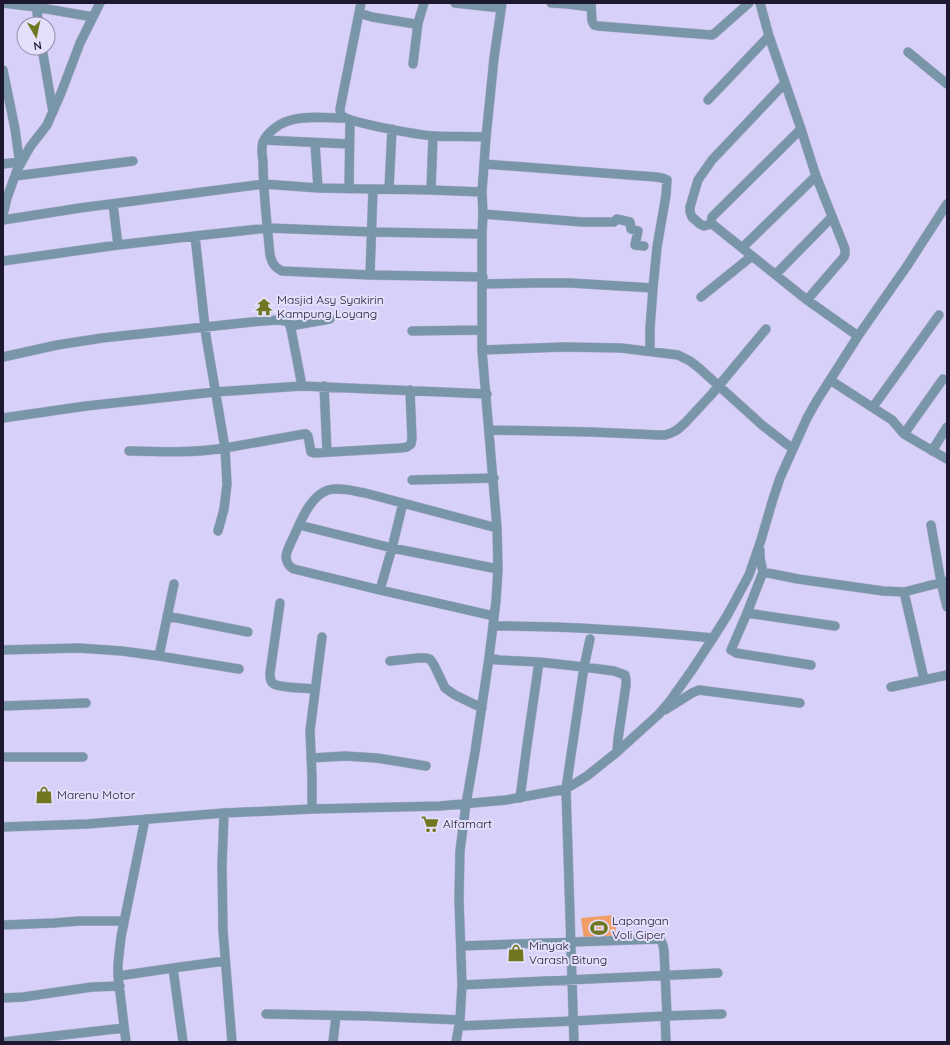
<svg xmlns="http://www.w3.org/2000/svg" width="950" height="1045" font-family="Quicksand,sans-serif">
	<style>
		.green { fill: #f09d66 }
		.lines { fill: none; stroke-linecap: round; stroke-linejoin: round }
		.minor-casing { stroke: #b6afd4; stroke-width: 10 }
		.minor { stroke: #7896a7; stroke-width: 9 }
		.labels { text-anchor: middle; stroke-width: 4; stroke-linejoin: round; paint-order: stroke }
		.poi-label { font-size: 12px; fill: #1d172f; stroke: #e4dffb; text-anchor: start }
	</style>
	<rect width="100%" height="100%" fill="#d7d0f8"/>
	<!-- green -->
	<path class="green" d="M 614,915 L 617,938 L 584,940 L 581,918 Z"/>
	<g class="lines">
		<!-- minor casing -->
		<g class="minor-casing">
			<path id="minor" d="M 3,3 L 36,7 L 93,17
				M 361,3 L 340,109 C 340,111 340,112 341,115 C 348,123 420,135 434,136 C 451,137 469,136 486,137
				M 455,3 L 501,8
				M 551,3 L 568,4 L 591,7
				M 591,3 L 592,21 L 594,25 L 598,26 L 712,35 L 715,33 L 749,3
				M 760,3 L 769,36 L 801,129 L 712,217 L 711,223 L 807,300 L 858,336
				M 36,7 L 39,24
				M 359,13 L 372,17 L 415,24 L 418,23 L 424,3
				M 42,48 L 53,112
				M 908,52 L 947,84
				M 413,64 L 418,23
				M 3,70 L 15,129 L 20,165
				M 708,100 L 769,36
				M 345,118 C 329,118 303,115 288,121 C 278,124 267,133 263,142 C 261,148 262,155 263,161 C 263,192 267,223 270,255 C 272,263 274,267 282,271 L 370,275 L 483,277
				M 801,129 L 816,176 L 845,249 L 845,254 L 844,257 L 807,300
				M 264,140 L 349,144
				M 315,143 L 318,188
				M 3,164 L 19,162
				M 484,164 L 656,177 L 662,178 L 667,180 L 666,195 L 657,247 L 653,288 L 650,328 L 650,351
				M 15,176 L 133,161
				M 349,189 L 350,120
				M 389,189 L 392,129
				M 431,190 L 433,136
				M 113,204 L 118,245
				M 483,214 L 582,222 L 614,222 L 617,219 L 630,222 L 631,229 L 638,231 L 635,245 L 644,246
				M 3,215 L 7,198 L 17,170 L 30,147 L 47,125 L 61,93 L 80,43 L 100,3
				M 3,220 L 80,208 L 264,184 L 318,188 L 431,190 L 482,192
				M 711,223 L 708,225 L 704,226 L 700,224 L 692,217 L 690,212 L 690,207 L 698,180 L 712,160 L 785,83
				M 195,236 L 206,336 L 225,448 L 304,434 L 306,434 L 308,436 L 311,452 L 314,453 L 401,448 L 407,447 L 411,444 L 412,439 L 410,390
				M 742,248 L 816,176
				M 3,261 L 118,245 L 195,236 L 268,228 L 372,232 L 482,234
				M 776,274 L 832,217
				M 370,275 L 373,189
				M 483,284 L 534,283 L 570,283 L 653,288
				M 701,297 L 752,256
				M 290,326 L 330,319
				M 412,331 L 482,330
				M 482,350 L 565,347 L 621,348 L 678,355 L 690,361 L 699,368 L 762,425 L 793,449
				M 3,357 L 57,345 L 102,338 L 252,322 L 278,320 L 286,321 L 289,323 L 291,329 L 302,386
				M 830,380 L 892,420 L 904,434 L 919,443 L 947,459
				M 324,386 L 327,452
				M 873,407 L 939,315
				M 3,418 L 86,406 L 215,392 L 302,386 L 487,394
				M 489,430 L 592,432 L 659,435 L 665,435 L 671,433 L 677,430 L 685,423 L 711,395 L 766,329
				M 904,434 L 943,379
				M 129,451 C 162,452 193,453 225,448 L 227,484 L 224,509 L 218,531
				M 932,451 L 947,427
				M 412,480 L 494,478
				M 299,525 L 392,548 L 498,569
				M 931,525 L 941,582 L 947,607
				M 760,550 L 760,558 L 763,572 L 747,613 L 731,650 L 736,653 L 811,665
				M 763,572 L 798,579 L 883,591 L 904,592 L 947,581
				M 380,590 L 392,548 L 403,503
				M 904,592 L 924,679
				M 280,603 L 270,673 C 270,677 270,682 274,684 C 280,688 307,688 315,689
				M 747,613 L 835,626
				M 167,616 L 248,632
				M 494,616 L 380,590 L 294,569 C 289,567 286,562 286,556 C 287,550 291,542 294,536 C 301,521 310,496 328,490 C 340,487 353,491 365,493 L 497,528
				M 493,626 C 567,626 640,631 713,638
				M 3,650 L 79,648 L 122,651 L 159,656 L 174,584
				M 159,656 L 239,669
				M 489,658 L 499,660 L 539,662 L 584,667 L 614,671 L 625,675 L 626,680 L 626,685 L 618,739 L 617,752
				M 390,661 L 418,658 L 426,658 L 430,659 L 434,665 L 445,688 L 455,695 L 482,708
				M 891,687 L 947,675
				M 3,706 L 86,703
				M 665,710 L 692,693 L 699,690 L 800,703
				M 3,757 L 83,757
				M 311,758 L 345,756 L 377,758 L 426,766
				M 520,798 L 527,745 L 539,662
				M 312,809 L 312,776 L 310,731 L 322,637
				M 224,813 L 222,865 L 223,931 L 232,1042
				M 3,827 L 87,824 L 224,813 L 312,809 L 440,806 L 506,800 L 566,789 L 587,776 L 617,752 L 659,714 L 670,701 L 692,670 L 713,638 L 728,614 L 749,575 L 761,540 L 773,499 L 780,478 L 807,418 L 816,402 L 858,336 L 907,266 L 947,204
				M 3,925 L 54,923 L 79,921 L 124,921
				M 461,946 L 659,939 C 663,941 663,946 664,950 L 667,1016
				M 173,968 L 225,961
				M 118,976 L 173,968 L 183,1042
				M 462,985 L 718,973
				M 3,998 L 23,997 L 92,987 L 120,986
				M 266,1014 L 367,1016 L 460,1020
				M 665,1016 L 666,1042
				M 459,1026 L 573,1021 L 665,1016 L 722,1014
				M 3,1042 L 124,1028
				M 126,1042 L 118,976 L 118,964 L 121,937 L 145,819
				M 333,1042 L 336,1016
				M 456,1042 L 460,1020 L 462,985 L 459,899 L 460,851 L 466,804 L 475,752 L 489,658 L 496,601 L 498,569 L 497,528 L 482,350 L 482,234 L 483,214 L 482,192 L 486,137 L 490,98 L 494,58 L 502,3
				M 574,1042 L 566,789 L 584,667 L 590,639"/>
		</g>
		<!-- minor -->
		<use href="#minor" class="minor"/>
	</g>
	<!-- icons -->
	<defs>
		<g id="temple-bare" transform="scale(1.38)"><path d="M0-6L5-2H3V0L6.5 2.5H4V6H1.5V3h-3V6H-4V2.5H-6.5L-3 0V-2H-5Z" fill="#707720" stroke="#e4dffb" stroke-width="2.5" paint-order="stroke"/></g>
		<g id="shop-bare" transform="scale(1.38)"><path d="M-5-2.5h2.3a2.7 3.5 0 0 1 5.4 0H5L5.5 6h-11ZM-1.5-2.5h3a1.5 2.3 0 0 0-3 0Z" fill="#707720" stroke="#e4dffb" stroke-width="2.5" paint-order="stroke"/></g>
		<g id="supermarket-bare" transform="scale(1.38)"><path d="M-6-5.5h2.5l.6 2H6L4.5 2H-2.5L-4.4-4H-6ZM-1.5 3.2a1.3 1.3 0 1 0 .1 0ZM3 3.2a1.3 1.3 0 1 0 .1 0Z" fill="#707720" stroke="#e4dffb" stroke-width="2.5" paint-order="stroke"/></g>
		<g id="stadium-bare" transform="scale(1.38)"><path d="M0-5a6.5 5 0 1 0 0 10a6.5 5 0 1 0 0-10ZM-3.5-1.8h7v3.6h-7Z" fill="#707720" stroke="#e4dffb" stroke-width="2.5" paint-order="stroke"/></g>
	</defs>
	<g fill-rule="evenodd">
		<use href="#temple-bare" x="264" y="307"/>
		<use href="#shop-bare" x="44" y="795"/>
		<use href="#supermarket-bare" x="430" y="824"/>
		<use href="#stadium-bare" x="599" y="928"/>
		<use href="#shop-bare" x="516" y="953"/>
	</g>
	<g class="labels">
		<!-- poi labels -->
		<g class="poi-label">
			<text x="277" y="304">Masjid Asy Syakirin<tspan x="277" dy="14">Kampung Loyang</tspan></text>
			<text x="57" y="799">Marenu Motor</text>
			<text x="443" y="828">Alfamart</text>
			<text x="612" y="925">Lapangan<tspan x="612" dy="14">Voli Giper</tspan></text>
			<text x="529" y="950">Minyak<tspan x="529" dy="14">Varash Bitung</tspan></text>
		</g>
	</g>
	<!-- border -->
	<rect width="950" height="1045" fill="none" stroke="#1d172f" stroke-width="8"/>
	<!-- north arrow -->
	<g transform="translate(36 36) rotate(171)"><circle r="19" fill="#e4dffb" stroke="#948fa9"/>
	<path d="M0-3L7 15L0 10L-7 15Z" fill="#707720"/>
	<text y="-6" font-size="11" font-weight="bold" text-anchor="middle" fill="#1d172f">N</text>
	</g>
</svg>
